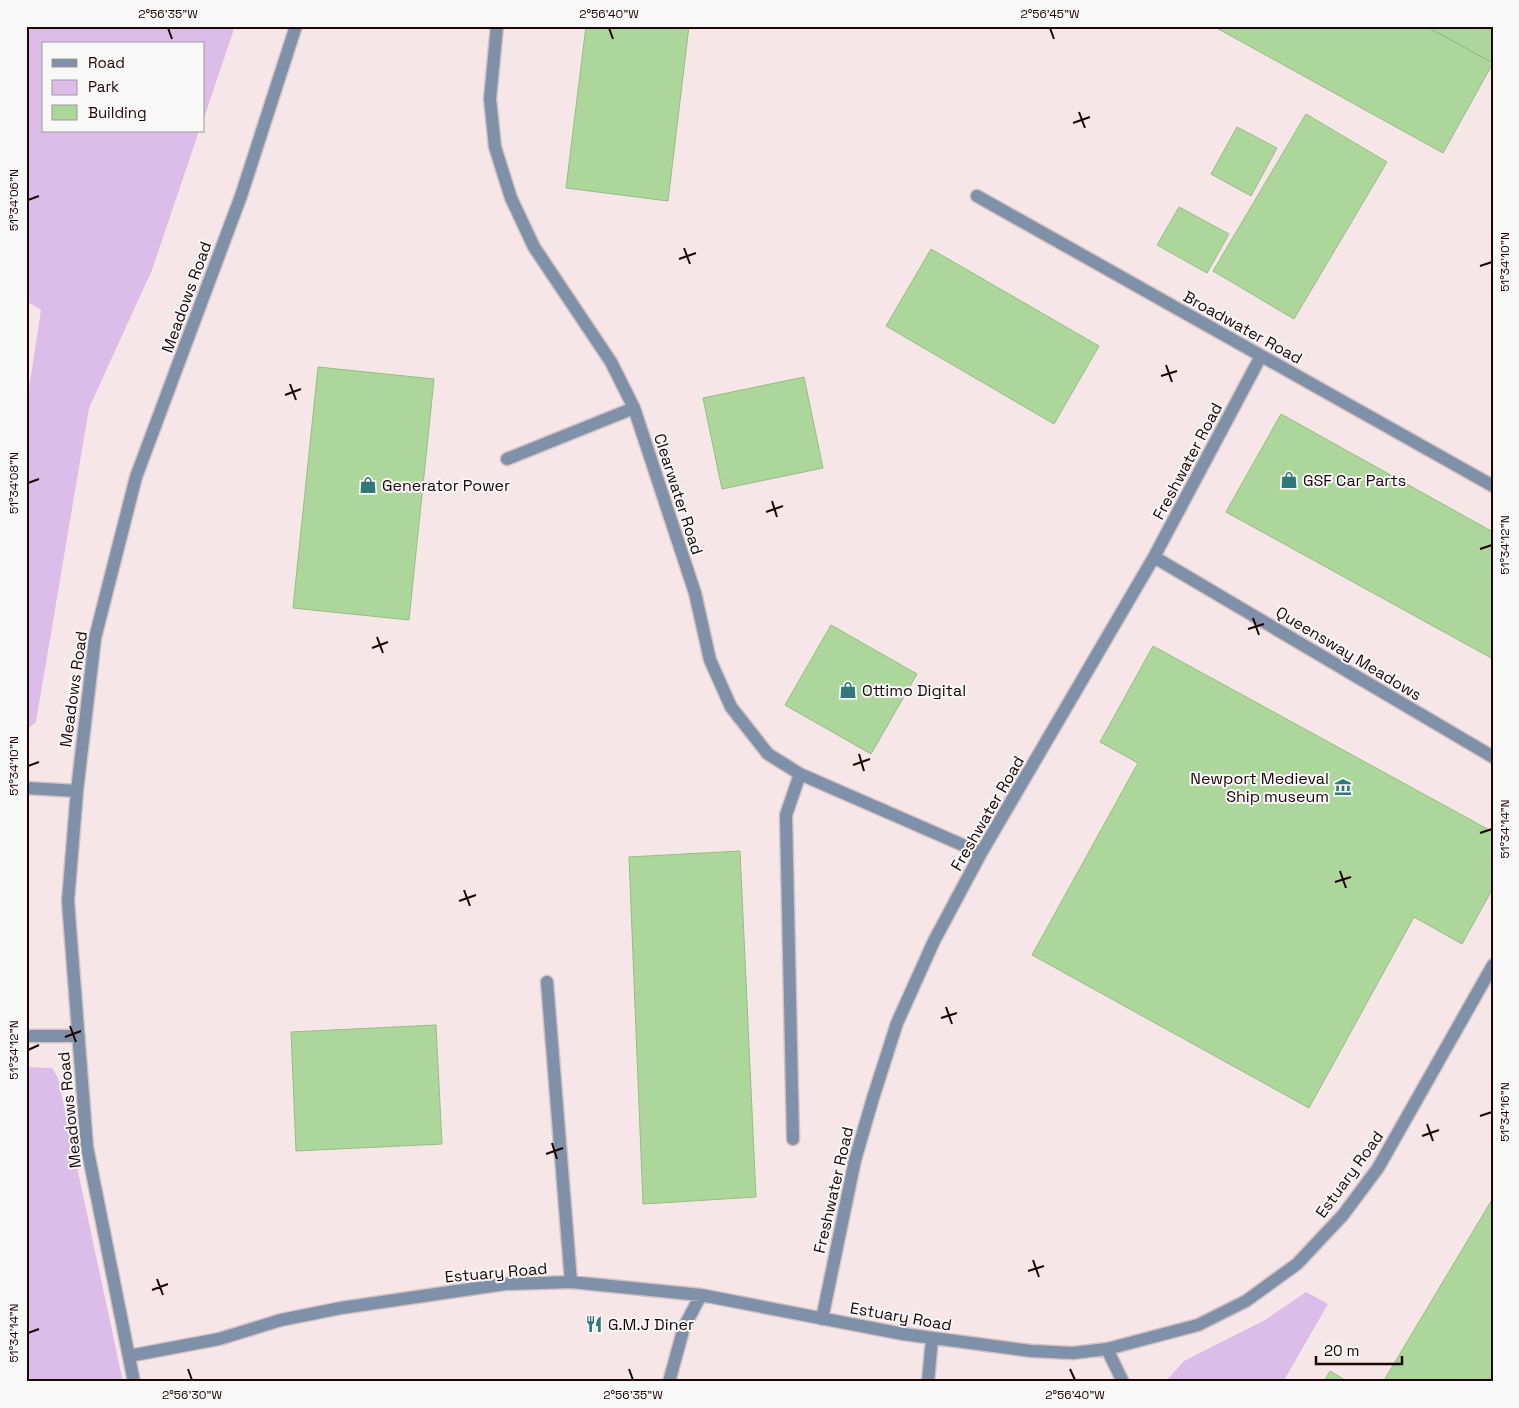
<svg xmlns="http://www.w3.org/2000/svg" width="1519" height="1408" font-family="'Space Grotesk',sans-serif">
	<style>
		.green { fill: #dcbce8 }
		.building { fill: #acd69a; stroke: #94be83 }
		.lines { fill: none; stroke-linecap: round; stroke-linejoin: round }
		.minor-casing { stroke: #d4c2c3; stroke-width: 15 }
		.minor { stroke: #7f91a9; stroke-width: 12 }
		.ticks { fill: none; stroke: #1d0407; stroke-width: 2 }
		.labels { text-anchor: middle; stroke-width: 4; stroke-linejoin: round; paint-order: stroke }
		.street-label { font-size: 16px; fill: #1d0407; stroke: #f8f8f8 }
		.poi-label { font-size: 16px; fill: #1d0407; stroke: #f8f8f8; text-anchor: start }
		.neatline { fill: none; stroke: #1d0407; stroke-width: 2 }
		.ticks-label { font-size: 12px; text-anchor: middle; fill: #1d0407 }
	</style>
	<rect width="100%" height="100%" fill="#f7e6e7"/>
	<!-- green -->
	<path class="green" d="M 26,26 L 235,26 L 204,118 L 204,44 L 44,44 L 44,131 L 199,131 L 152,270 L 89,408 L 36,722 L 26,730 L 26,408 L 41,310 L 26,301 Z
		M 26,1067 L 52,1068 L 58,1078 L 123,1382 L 26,1382 Z
		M 1306,1292 L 1328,1304 L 1283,1382 L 1165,1382 L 1184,1361 L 1265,1320 Z"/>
	<!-- building -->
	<path class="building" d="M 586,26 L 689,26 L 668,201 L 566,188 Z
		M 1213,26 L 1425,26 L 1493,63 L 1443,153 Z
		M 1425,26 L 1493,26 L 1493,63 Z
		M 1306,114 L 1387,162 L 1294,319 L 1213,271 Z
		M 1237,127 L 1277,148 L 1251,196 L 1211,174 Z
		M 1179,207 L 1229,234 L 1207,273 L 1157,245 Z
		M 931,249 L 1099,346 L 1054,424 L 886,326 Z
		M 318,367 L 434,379 L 409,620 L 293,608 Z
		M 804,377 L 823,468 L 722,489 L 703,398 Z
		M 1281,414 L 1493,532 L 1493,659 L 1226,512 Z
		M 831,625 L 917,674 L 871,754 L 785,705 Z
		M 1153,646 L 1493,832 L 1493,888 L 1462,944 L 1414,917 L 1309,1108 L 1032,955 L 1138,763 L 1100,742 Z
		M 740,851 L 756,1197 L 643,1204 L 629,857 Z
		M 436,1025 L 442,1144 L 296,1151 L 291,1032 Z
		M 1493,1198 L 1493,1382 L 1383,1382 Z
		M 1330,1371 L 1348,1382 L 1324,1382 Z"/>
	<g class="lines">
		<!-- minor casing -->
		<g class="minor-casing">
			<path id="minor" d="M 497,26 L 490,99 L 495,147 L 511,198 L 534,247 L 611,362 L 634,408 L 695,593 L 710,660 L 731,707 L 768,754 L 800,774 L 981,853
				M 977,196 L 1493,486
				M 507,459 L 634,408
				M 1154,557 L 1493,757
				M 26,788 L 77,791
				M 547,982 L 571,1282
				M 26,1036 L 77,1036
				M 793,1139 L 786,815 L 800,774
				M 822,1319 L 855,1160 L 873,1098 L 897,1023 L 934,941 L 981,853 L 1154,557 L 1261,356
				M 1107,1349 L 1123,1382
				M 129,1356 L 219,1339 L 281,1320 L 341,1308 L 505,1284 L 571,1282 L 701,1295 L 903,1334 L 1031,1351 L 1073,1353 L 1107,1349 L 1198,1325 L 1246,1301 L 1297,1264 L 1343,1215 L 1378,1168 L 1493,965
				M 134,1382 L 87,1147 L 68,901 L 77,791 L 95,638 L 136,477 L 241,196 L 296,26
				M 669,1382 L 684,1327 L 701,1295
				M 928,1382 L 932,1338"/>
		</g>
		<!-- minor -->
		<use href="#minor" class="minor"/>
	</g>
	<!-- ticks -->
	<path class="ticks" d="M 168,28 L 172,39M 609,28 L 613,39M 1050,28 L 1054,39M 1079,112 L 1085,128M 1073,123 L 1090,117M 28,200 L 39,196M 684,248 L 690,264M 679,259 L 696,253M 1480,266 L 1492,262M 1166,365 L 1172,382M 1161,376 L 1177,371M 290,384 L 296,400M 285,395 L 301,389M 28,483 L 39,479M 772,501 L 777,517M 766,512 L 783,506M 1480,549 L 1492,545M 1253,618 L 1259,635M 1248,629 L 1264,624M 377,637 L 383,653M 372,648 L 388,642M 859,754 L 864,771M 853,765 L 870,759M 28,766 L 39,762M 1480,833 L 1492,829M 1340,871 L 1346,888M 1335,882 L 1351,877M 464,890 L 470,906M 459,901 L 476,895M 946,1007 L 952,1024M 941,1018 L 957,1013M 70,1026 L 76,1042M 65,1037 L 81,1031M 28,1050 L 39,1045M 1480,1116 L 1492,1112M 1427,1124 L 1433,1141M 1422,1136 L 1439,1130M 552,1143 L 557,1159M 546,1154 L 563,1148M 1033,1260 L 1039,1277M 1028,1271 L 1044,1266M 157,1279 L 163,1295M 152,1290 L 168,1284M 28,1333 L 39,1329M 188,1369 L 192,1380M 629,1369 L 633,1380M 1070,1369 L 1075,1380"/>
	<!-- icons -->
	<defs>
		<g id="shop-bare" transform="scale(1.35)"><path d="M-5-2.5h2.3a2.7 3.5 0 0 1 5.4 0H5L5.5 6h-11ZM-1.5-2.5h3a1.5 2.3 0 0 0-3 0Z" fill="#2f797a" stroke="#f8f8f8" stroke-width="2.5" paint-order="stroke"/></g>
		<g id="museum-bare" transform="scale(1.35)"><path d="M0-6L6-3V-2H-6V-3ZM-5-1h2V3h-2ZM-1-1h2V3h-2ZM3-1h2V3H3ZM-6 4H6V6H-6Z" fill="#2f797a" stroke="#f8f8f8" stroke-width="2.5" paint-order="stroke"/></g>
		<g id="restaurant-bare" transform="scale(1.35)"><path d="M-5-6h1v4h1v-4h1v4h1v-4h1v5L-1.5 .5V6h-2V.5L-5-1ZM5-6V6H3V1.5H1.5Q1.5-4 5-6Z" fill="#2f797a" stroke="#f8f8f8" stroke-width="2.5" paint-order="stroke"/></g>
	</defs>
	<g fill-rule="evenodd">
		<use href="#shop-bare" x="1289" y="480"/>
		<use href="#shop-bare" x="368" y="485"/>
		<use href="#shop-bare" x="848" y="690"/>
		<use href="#museum-bare" x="1343" y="787"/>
		<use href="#restaurant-bare" x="594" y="1324"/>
	</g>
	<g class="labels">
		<!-- street labels -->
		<g class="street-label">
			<text transform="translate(186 297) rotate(-70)" y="6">Meadows Road</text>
			<text transform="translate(1243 327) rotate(29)" y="6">Broadwater Road</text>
			<text transform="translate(1187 461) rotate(-62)" y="6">Freshwater Road</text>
			<text transform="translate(679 494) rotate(72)" y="6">Clearwater Road</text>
			<text transform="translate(1349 653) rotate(31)" y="6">Queensway Meadows</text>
			<text transform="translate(73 689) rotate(-82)" y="6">Meadows Road</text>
			<text transform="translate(987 813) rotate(-60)" y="6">Freshwater Road</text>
			<text transform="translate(69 1110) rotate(-96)" y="6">Meadows Road</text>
			<text transform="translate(1349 1174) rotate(-54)" y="6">Estuary Road</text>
			<text transform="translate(833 1190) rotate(-77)" y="6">Freshwater Road</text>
			<text transform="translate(496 1272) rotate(-5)" y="6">Estuary Road</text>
			<text transform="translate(901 1316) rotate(10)" y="6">Estuary Road</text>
		</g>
		<!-- poi labels -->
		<g class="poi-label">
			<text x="1303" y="486">GSF Car Parts</text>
			<text x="382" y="491">Generator Power</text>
			<text x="862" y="696">Ottimo Digital</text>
			<text x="1329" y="784" text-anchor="end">Newport Medieval<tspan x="1329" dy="18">Ship museum</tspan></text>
			<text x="608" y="1330">G.M.J Diner</text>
		</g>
	</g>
	<!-- border -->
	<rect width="1519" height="1408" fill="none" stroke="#f8f8f8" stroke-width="55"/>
	<!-- legend -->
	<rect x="42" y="42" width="162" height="90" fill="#f8f8f8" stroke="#a09698"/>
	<rect x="52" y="59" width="25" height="8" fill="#7f91a9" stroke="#a09698"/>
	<text x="88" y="68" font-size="15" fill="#1d0407">Road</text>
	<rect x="52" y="80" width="25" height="15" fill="#dcbce8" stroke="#a09698"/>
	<text x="88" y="92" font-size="15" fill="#1d0407">Park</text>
	<rect x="52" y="105" width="25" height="15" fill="#acd69a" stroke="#a09698"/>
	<text x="88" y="118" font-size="15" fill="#1d0407">Building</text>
	<!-- scale -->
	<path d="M1316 1356v8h86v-8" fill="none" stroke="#1d0407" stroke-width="2.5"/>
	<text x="1324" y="1356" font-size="15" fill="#1d0407" stroke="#f8f8f8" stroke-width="4" paint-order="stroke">20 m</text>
	<rect x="28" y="28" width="1464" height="1352" class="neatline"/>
	<g class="ticks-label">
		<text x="168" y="18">2°56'35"W</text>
		<text x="609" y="18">2°56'40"W</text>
		<text x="1050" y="18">2°56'45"W</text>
		<text transform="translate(14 200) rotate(-90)" y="4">51°34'06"N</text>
		<text transform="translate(1505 262) rotate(-90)" y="4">51°34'10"N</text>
		<text transform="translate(14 483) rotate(-90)" y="4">51°34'08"N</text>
		<text transform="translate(1505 545) rotate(-90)" y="4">51°34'12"N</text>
		<text transform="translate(14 766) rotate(-90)" y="4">51°34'10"N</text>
		<text transform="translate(1505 829) rotate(-90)" y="4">51°34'14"N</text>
		<text transform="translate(14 1050) rotate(-90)" y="4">51°34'12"N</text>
		<text transform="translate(1505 1112) rotate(-90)" y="4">51°34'16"N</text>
		<text transform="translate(14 1333) rotate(-90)" y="4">51°34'14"N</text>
		<text x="192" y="1399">2°56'30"W</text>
		<text x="633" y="1399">2°56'35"W</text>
		<text x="1075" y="1399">2°56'40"W</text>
	</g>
</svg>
